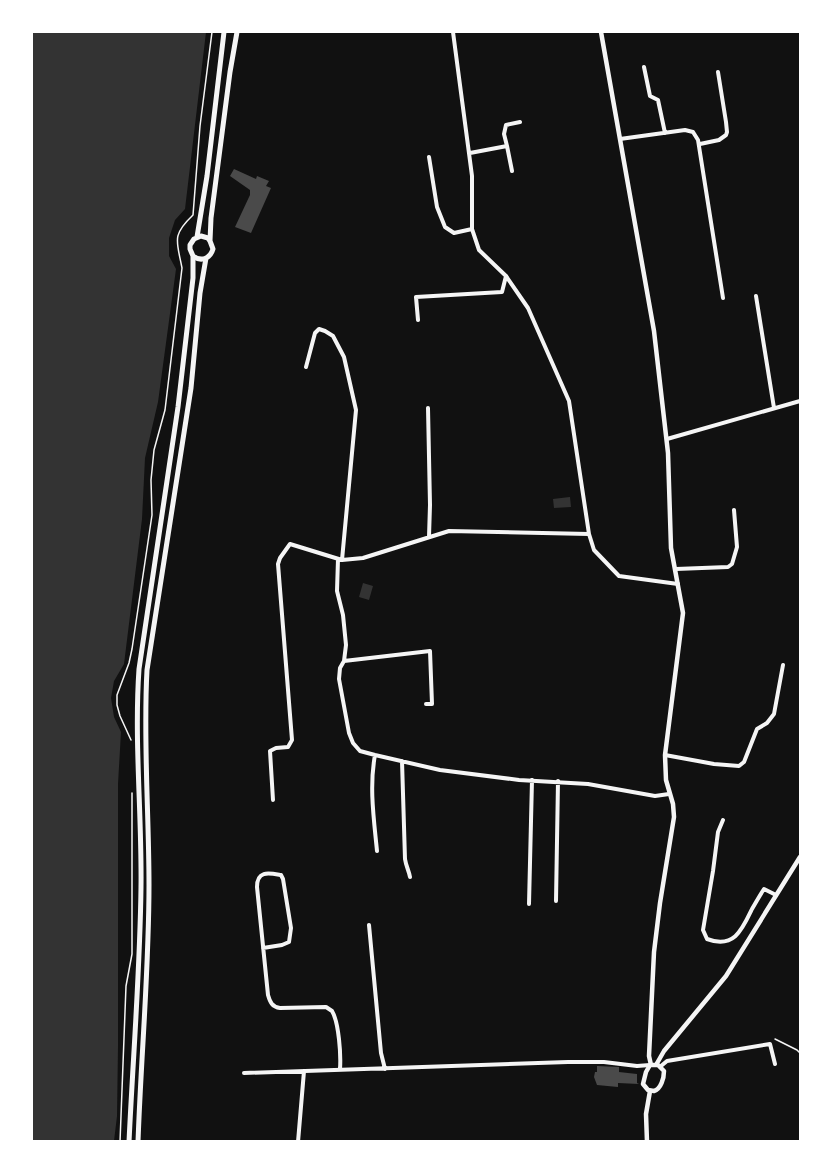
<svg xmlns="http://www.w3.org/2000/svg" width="832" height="1173" font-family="'Exo 2',sans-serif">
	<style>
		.water { fill: #333 }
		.building { fill: #4a4a4a }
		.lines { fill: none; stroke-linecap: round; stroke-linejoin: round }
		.path { stroke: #f5f5f5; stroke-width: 1.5 }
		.minor { stroke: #f5f5f5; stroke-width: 4 }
		.tertiary { stroke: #f5f5f5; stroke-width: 4.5 }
		.primary { stroke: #f5f5f5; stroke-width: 5 }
	</style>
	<rect width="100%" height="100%" fill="#111"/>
	<!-- water -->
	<path class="water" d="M 32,32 L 206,32 L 185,209 L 175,220 L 169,238 L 169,256 L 176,269 L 158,402 L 145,458 L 142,519 L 124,664 L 114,681 L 111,698 L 114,717 L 121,732 L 118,784 L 118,1046 L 117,1116 L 114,1141 L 32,1141 Z
		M 570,497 L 571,507 L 554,508 L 553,499 Z
		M 363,583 L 373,586 L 369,600 L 359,597 Z"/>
	<!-- building -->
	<path class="building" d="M 234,169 L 256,179 L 257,176 L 269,181 L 266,186 L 271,188 L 251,233 L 235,227 L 250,195 L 250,190 L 230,176 Z
		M 597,1066 L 619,1067 L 619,1072 L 637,1074 L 637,1083 L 639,1084 L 618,1083 L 618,1087 L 597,1085 L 594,1077 L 595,1072 L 597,1072 Z"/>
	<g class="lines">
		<!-- path -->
		<path class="path" d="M 131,740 L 120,716 L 117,705 L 117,695 L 129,663 L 132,649 L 152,515 L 151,480 L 154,450 L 165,410 L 182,268 C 177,241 171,236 193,215 L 200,126 L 212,32
			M 775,1039 L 797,1050 L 800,1053
			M 120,1142 L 126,986 L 132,954 L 132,793"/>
		<!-- minor -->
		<path class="minor" d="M 453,32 L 472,176 L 472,229 L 479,250 L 506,276 L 528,308 L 569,401 L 589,534 L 594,550 L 619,576 L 678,584
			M 644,67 L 650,96 L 658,100 L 665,133
			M 620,139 L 685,130 L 693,132 L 698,140 L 723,298
			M 700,144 L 719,140 L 726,135 L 727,132 L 726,122 L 718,72
			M 507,146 L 504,134 L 506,125 L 520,122
			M 470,153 L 507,146 L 512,171
			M 429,157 L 437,207 L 445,227 L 454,233 L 472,229
			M 756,296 L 774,408
			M 418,320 L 416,297 L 502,292 L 506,276
			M 306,367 L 315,333 L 319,329 L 325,331 L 333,336 L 344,357 L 356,410 L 342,560
			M 428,408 L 430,505 L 429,537
			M 667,439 L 800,401
			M 338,559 L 337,591 L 343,615 L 346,645 L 344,661 L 340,668 L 339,679 L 349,733 L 353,743 L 360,751 L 375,755 L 440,770 L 519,780 L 588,784 L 655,796 L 669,794
			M 676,569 L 728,567 L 732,564 L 737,547 L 734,510
			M 344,661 L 430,651 L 432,704 L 426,704
			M 375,755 C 369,787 374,820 377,851
			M 665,755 L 714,764 L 739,766 L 744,762 L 757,729 L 767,723 L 774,714 L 783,665
			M 402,761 L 405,859 C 406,866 409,871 410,877
			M 273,800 L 270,751 L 276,748 L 288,747 L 292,740 L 278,564 L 280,558 L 290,544 L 342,560 L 363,558 L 449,531 L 589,534
			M 723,820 L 718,832 L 713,871 L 703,930 L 707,939 C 734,949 742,930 752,909 C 756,902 760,895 764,889 L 776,895
			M 556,901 L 558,781
			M 529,904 L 532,780
			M 369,925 L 381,1053 L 385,1069
			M 263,948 L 282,945 L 289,942 L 291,928 L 283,879 L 281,875 C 269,873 257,870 257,887 L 268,995 C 270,1002 272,1007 280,1008 L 326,1007 L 332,1011 C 339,1023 341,1055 340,1069
			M 661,1066 L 667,1061 L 770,1044 L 775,1064
			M 244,1073 L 568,1062 L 604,1062 L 637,1066 L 650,1065
			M 298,1142 L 304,1071"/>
		<!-- tertiary -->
		<path class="tertiary" d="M 601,32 L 654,331 L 668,453 L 671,548 L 683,613 L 665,755 L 666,780 L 673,804 L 674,817 L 660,903 L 654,952 L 649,1056 L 651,1065
			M 650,1065 L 658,1065 L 664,1071 C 664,1078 661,1089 654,1091 L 648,1090 L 643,1084 L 646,1072 Z
			M 656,1065 L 664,1051 L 726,976 L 800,857
			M 647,1142 L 646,1114 L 650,1091"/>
		<!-- primary -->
		<path class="primary" d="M 197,237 L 207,176 L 224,32
			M 193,256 C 201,262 210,259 213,249 L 210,241 L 211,218 L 230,72 L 237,32
			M 129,1142 C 133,1057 140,972 141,887 C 142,815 134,742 139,669 L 178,407 L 193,278 L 193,256 L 190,249 L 190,245 L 194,239 L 201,236 L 208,238 L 210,241
			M 138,1142 C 141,1056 149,971 149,885 C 149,813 143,741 147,670 L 191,388 L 200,293 L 206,258"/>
	</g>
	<!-- border -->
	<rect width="832" height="1173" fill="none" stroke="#ffffff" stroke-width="66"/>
</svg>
